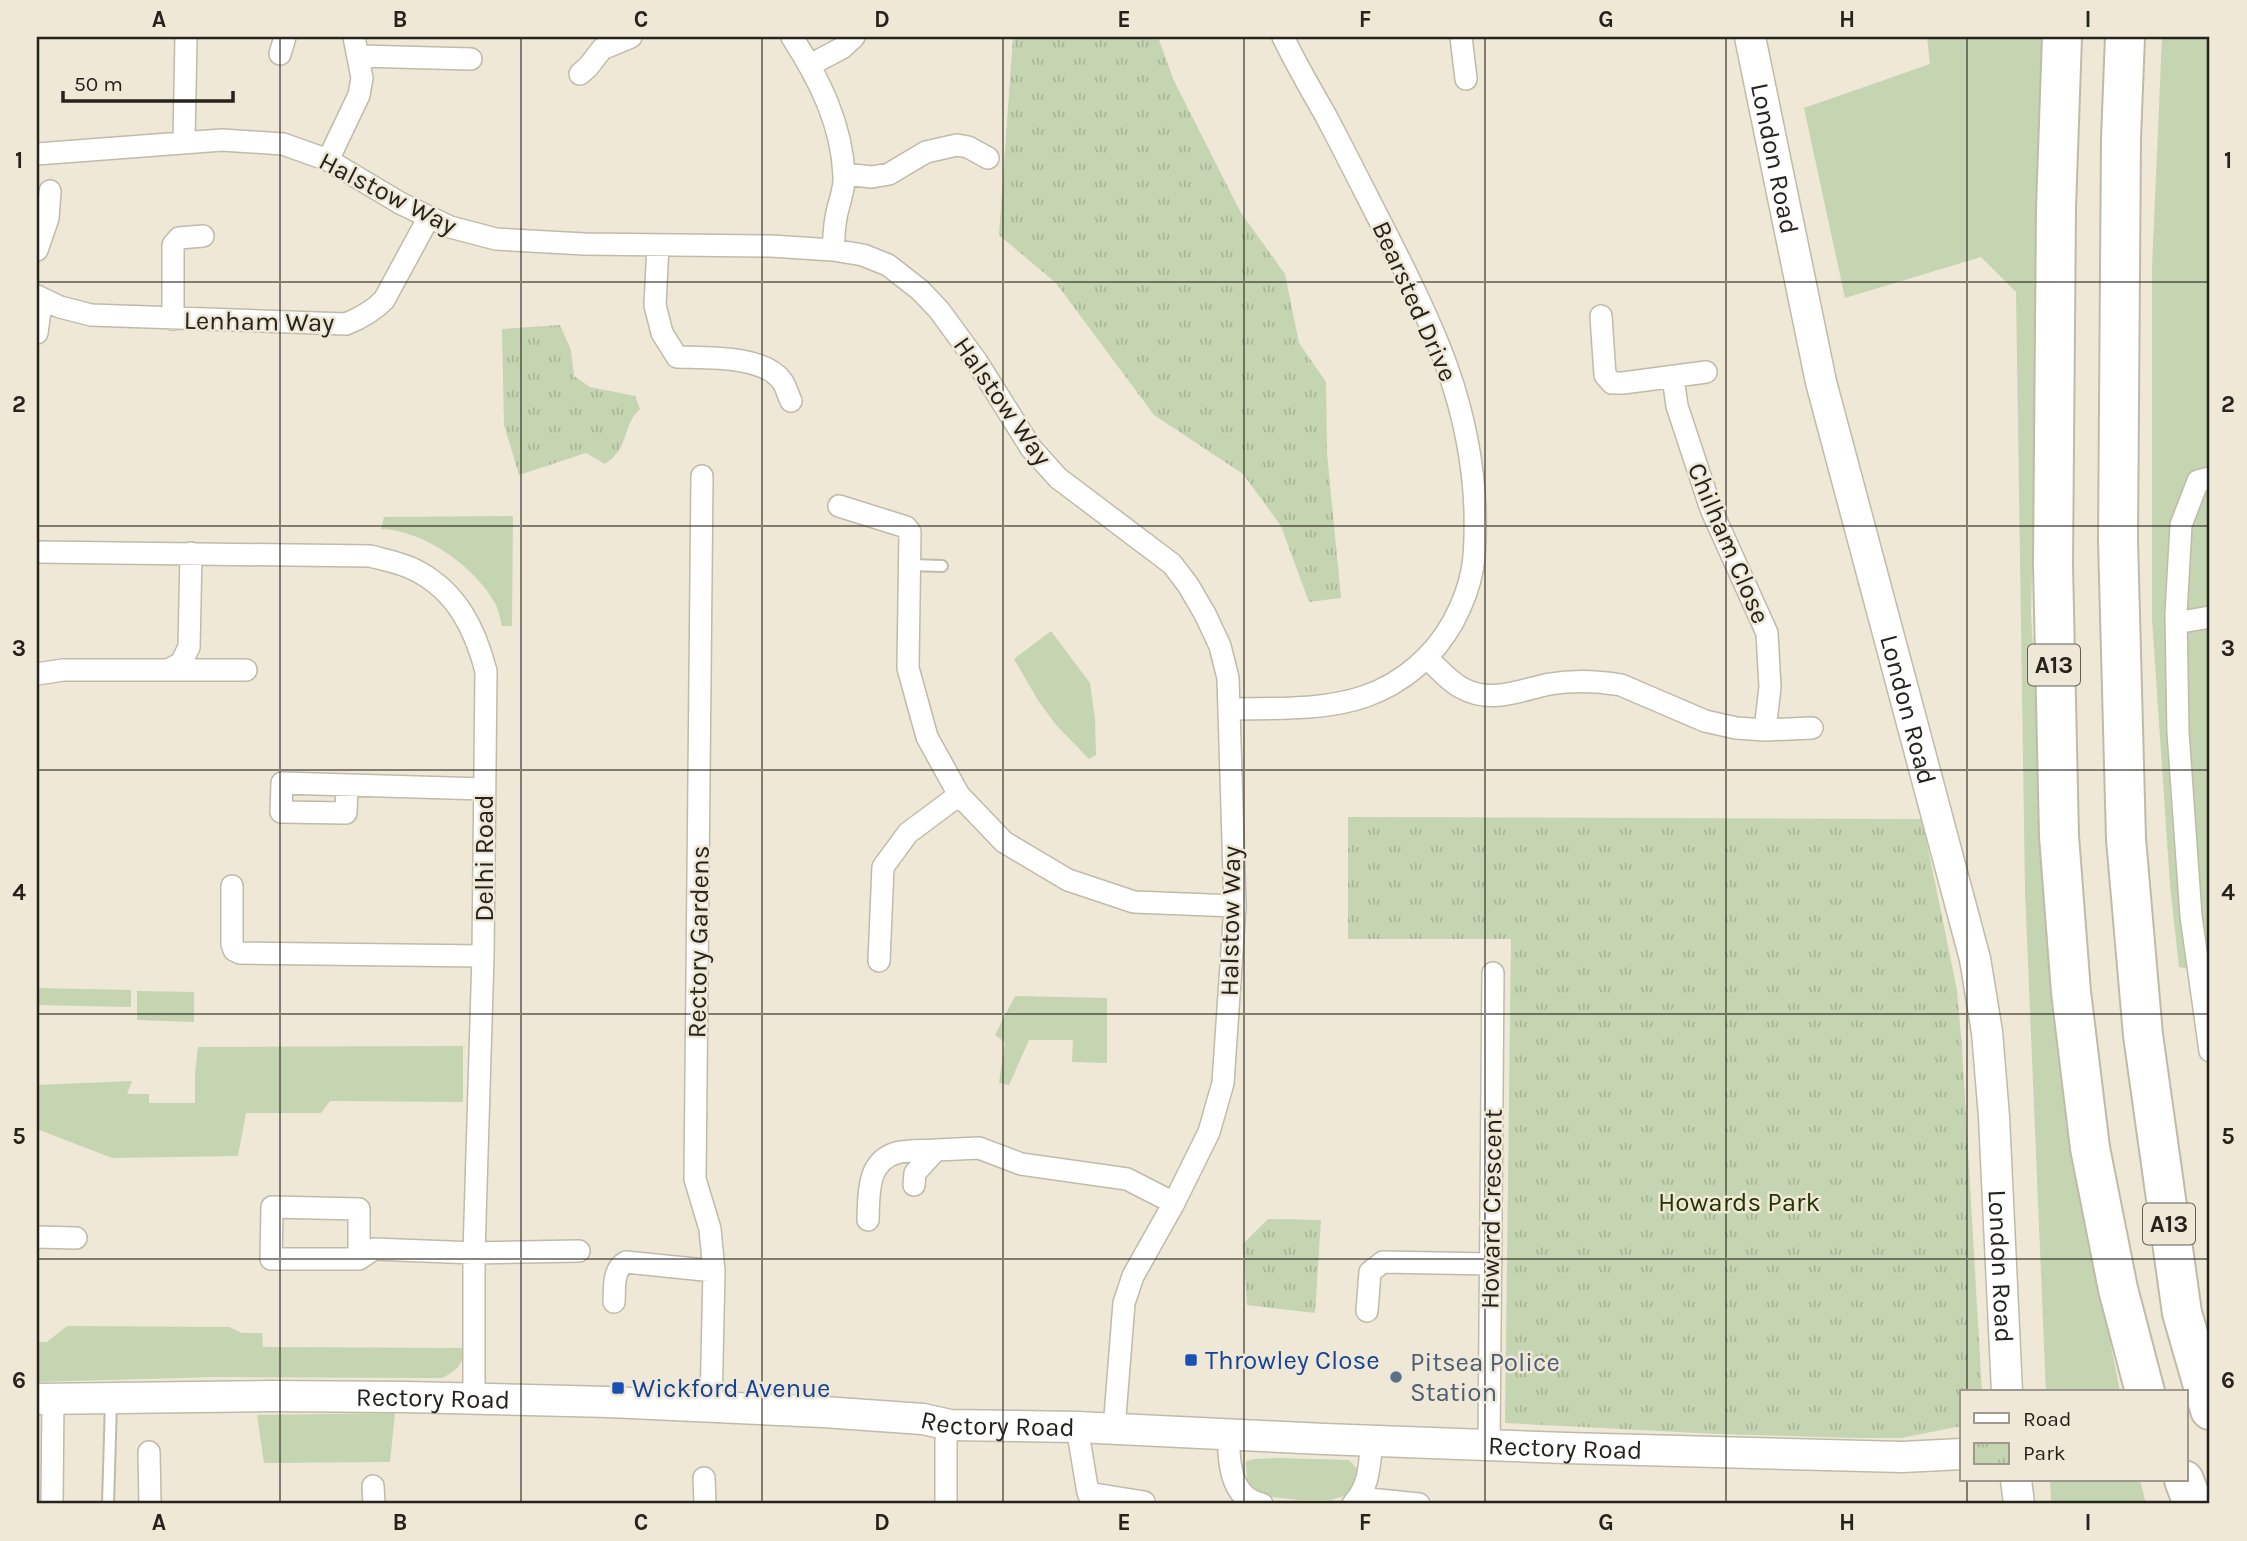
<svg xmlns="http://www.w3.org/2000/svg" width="2247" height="1541" font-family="Karla,sans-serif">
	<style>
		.grass { fill: #c5d4b1 }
		.park { fill: url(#park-tufts) }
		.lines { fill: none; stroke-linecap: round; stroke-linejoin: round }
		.lane-casing { stroke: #c0baa9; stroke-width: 14 }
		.street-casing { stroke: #c0baa9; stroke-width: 24 }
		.secondary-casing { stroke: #c0baa9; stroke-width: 33 }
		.highway-casing { stroke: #c0baa9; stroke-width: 42 }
		.lane { stroke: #fff; stroke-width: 10 }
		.street { stroke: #fff; stroke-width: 21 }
		.secondary { stroke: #fff; stroke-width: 30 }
		.highway { stroke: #fff; stroke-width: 38 }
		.grid { fill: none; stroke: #25231c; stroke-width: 2; stroke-opacity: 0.55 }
		.transit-dot { fill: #1a4fb4; stroke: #efe8d6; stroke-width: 2.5 }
		.service-dot { fill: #5c6f8a; stroke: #efe8d6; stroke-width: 2.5 }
		.labels { text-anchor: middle; stroke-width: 5; stroke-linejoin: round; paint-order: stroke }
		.shield { fill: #efe8d6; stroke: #625e54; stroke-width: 2 }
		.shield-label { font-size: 24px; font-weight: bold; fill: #25231c }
		.street-label { font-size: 26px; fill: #25231c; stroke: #efe8d6 }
		.park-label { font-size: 26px; fill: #233400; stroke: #efe8d6 }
		.transit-label { font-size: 26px; fill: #164399; stroke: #efe8d6; text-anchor: start }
		.service-label { font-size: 26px; fill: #4e5e75; stroke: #efe8d6; text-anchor: start }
		.neatline { fill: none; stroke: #25231c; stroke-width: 2.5 }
		.grid-label { font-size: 23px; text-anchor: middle; font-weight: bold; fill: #25231c }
	</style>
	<defs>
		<pattern id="park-tufts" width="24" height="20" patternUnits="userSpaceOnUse" patternTransform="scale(1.75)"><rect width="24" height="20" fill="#c5d4b1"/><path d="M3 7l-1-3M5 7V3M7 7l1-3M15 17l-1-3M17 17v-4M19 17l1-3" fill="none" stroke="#a9b698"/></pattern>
	</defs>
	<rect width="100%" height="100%" fill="#efe8d6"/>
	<!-- grass -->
	<path class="grass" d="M 1927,37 L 2046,37 L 2031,612 L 2048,937 L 2074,1156 L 2120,1392 L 2046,1392 L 2025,891 L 2016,292 L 1981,257 L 1845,298 L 1804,108 L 1930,64 Z
		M 2162,37 L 2210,37 L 2210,973 L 2179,967 L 2170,885 L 2152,619 L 2152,268 Z
		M 513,516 L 512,626 L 502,626 C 500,619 499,611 496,605 C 476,567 424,530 381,529 L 384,517 Z
		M 1051,631 L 1090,683 L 1095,719 L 1096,755 L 1089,759 L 1057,726 L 1039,702 L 1014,659 Z
		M 37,988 L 131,990 L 131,1007 L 37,1005 Z
		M 137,991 L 194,992 L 194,1022 L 137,1020 Z
		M 1015,996 L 1107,998 L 1107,1063 L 1072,1062 L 1073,1040 L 1029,1040 L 1009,1085 L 999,1083 L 1005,1042 L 995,1035 Z
		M 463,1046 L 463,1102 L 330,1101 L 321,1113 L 246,1113 L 238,1156 L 112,1158 L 37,1129 L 37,1085 L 132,1081 L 127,1094 L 149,1094 L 149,1103 L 195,1103 L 195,1074 L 198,1047 Z
		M 67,1326 L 229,1327 L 242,1333 L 262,1333 L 263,1347 L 465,1348 C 463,1364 457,1371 442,1378 L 214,1377 L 37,1382 L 37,1342 L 47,1342 Z
		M 395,1413 L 390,1462 L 264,1463 L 257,1415 Z
		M 1277,1458 L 1349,1460 L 1364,1476 L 1355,1493 L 1330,1500 L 1299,1500 L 1262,1496 L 1247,1482 L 1246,1461 L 1255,1459 Z
		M 2050,1480 L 2140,1480 L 2146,1504 L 2051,1504 Z"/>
	<!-- park -->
	<path class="park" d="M 1013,37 L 1158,37 L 1174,81 L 1241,213 L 1285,274 L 1299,343 L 1326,382 L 1327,453 L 1341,598 L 1309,602 L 1281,526 L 1243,474 L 1154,415 L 1056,283 L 999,235 Z
		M 560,325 L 571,350 L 574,376 L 590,387 L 635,396 L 640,409 C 621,426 631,447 605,464 L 586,453 L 519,475 L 504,425 L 502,329 Z
		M 1348,817 L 1922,819 L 1957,990 L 1962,1047 L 1982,1392 L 1962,1392 L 1962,1426 L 1901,1438 L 1859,1438 L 1718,1434 L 1505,1423 L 1511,939 L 1348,939 Z
		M 1268,1219 L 1321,1220 L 1315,1313 L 1247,1305 L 1243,1244 Z"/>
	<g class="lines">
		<!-- lane casing -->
		<g class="lane-casing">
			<path id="lane" d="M 910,565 L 942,566
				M 108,1504 L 111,1402"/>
		</g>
		<!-- street casing -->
		<g class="street-casing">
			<path id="street" d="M 792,37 C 819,79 842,124 844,176 C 845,190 838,204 836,218 C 834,228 834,239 833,250
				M 1461,37 L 1466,79
				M 280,54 L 285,37
				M 359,56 L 471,59
				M 810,65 L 842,48 L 854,37
				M 580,74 L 588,67 L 602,49 L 631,37
				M 184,142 L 186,37
				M 37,154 L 222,140 L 283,144 L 328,160 L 400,203 L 450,227 L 496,239 L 584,244 L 771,246 L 833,250 L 863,255 L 888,265 L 920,290 L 939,310 L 977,362 L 1031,448 L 1058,478 L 1172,564 L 1188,585 L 1205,614 L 1220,646 L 1228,678 L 1235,906 L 1223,1083 L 1209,1132 L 1174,1203 L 1133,1276 L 1124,1303 L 1114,1429
				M 328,160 L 359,95 L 362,78 L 354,37
				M 844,174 L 872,177 L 889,174 L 926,152 L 957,145 L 968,147 L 988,158
				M 658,245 L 655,305 L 662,333 L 677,357 C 705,358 764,355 782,381 C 786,386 788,395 791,401
				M 37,250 L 48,218 L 50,191
				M 37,296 L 60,307 L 91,315 L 346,324 C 361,318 372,312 384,300 L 429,217
				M 1601,316 L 1605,375 L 1612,383 L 1623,383 L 1706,372
				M 173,319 L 173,245 L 179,238 L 203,236
				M 37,333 L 40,311 L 48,302
				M 702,476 L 695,1179 L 710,1229 L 714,1271 L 711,1406
				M 2210,478 L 2198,481 L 2181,525 L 2176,614 L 2178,732 L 2191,916 L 2210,1051
				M 839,506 L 906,527 L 910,532 L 908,668 L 927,737 L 959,795 L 1004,842 L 1068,880 L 1134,902 L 1235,906
				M 37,552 L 370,556 C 385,560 403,563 417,571 C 457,592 475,629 486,671 L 483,956 L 474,1253 L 474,1399
				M 2176,623 L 2210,617
				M 1427,658 C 1437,667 1448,680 1460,687 C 1491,705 1519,690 1550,684 C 1573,680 1598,681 1621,685 L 1705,721 L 1736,728 L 1765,730 L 1770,687 L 1767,633 L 1711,509 L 1677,406 L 1673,377
				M 168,670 L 246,670
				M 37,674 L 63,670 L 168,670 L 181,663 L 189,647 L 191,553
				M 1229,709 C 1274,708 1324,711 1366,696 C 1403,683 1434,656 1453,622 C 1475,581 1476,555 1475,509 C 1471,406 1435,329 1389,239 C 1368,198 1347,156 1326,116 C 1311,90 1296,64 1283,37
				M 1765,730 L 1812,728
				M 347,785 L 346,813 L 281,812 L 282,783 L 484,789
				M 232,886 L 232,944 L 234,950 L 240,953 L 483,956
				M 879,961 L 883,867 L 908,833 L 959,795
				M 914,1185 L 915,1173 L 936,1150 L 979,1148 L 1021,1164 L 1127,1179 L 1174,1203
				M 868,1220 C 869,1196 866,1162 896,1153 C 908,1150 923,1151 936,1150
				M 37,1237 L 76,1238
				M 359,1259 L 359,1209 L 272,1207 L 271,1259 L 359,1259 L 374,1249 L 474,1253 L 579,1251
				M 614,1302 C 615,1288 612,1270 626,1262 L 714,1271
				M 1367,1311 L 1370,1272 L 1383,1262 L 1491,1264
				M 1077,1427 L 1088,1493 L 1144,1502
				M 1229,1435 C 1228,1460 1230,1499 1262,1504
				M 1489,1445 L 1493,973
				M 149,1452 L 150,1504
				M 704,1478 L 705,1504
				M 373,1486 L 374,1504
				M 1359,1498 L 1419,1504
				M 52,1504 L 53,1399
				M 946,1504 L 946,1440 L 950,1425
				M 1353,1504 C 1370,1486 1369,1465 1372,1441"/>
		</g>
		<!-- secondary casing -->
		<g class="secondary-casing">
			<g id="secondary">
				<path id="s1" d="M 1750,37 L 1821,382 L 1975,959 L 1987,1032 L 1994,1117 L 2007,1392"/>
				<path id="s2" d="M 37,1399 L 268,1396 L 406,1397 L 609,1402 L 823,1412 L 923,1419 L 950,1425 L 1077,1427 L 1324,1439 L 1566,1448 L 1902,1457 L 1962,1454"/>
				<path d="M 2016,1480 L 2019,1504"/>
			</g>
		</g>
		<!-- highway casing -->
		<g class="highway-casing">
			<path id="highway" d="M 2062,37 L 2056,208 L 2053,565 L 2059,836 L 2071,992 L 2090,1148 L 2118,1289 L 2145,1392
				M 2125,37 L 2121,138 L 2118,540 L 2126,839 L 2143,1035 L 2182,1313 L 2210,1410
				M 2184,1480 L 2193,1504"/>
		</g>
		<!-- lane -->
		<use href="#lane" class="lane"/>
		<!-- street -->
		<use href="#street" class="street"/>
		<!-- secondary -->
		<use href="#secondary" class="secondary"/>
		<!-- highway -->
		<use href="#highway" class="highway"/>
	</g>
	<!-- grid -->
	<path class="grid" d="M 280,37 L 280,1504M 521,37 L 521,1504M 762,37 L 762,1504M 1003,37 L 1003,1504M 1244,37 L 1244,1504M 1485,37 L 1485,1504M 1726,37 L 1726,1504M 1967,37 L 1967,1392M 37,282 L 2210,282M 37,526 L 2210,526M 37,770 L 2210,770M 37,1014 L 2210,1014M 37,1259 L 2210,1259M 1967,1480 L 1967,1504"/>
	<!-- markers -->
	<g class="transit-dot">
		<rect x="1184" y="1353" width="14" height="14" rx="3.5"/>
		<rect x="611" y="1381" width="14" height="14" rx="3.5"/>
	</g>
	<circle class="service-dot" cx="1396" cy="1377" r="7"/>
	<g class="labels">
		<!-- shield labels -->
		<g class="shield">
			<rect x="2028" y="644.5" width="52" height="41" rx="5"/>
			<rect x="2143" y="1203.5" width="52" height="41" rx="5"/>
		</g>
		<g class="shield-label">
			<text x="2054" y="673">A13</text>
			<text x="2169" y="1232">A13</text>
		</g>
		<!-- street labels -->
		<g class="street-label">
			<text dy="9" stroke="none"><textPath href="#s1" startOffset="124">London Road</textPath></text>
			<text transform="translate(388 193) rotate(27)" y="9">Halstow Way</text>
			<text transform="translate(1415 301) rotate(66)" y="9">Bearsted Drive</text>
			<text transform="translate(259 321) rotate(1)" y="9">Lenham Way</text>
			<text transform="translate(1003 401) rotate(55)" y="9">Halstow Way</text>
			<text transform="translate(1729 543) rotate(67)" y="9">Chilham Close</text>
			<text dy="9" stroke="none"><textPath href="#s1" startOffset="691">London Road</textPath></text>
			<text transform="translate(484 858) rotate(-90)" y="9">Delhi Road</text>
			<text transform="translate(1230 921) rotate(-89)" y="9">Halstow Way</text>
			<text transform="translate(698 942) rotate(-89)" y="9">Rectory Gardens</text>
			<text transform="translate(1491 1209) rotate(-89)" y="9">Howard Crescent</text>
			<text dy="9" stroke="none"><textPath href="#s1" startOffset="1258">London Road</textPath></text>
			<text dy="9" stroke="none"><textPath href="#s2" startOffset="396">Rectory Road</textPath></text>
			<text dy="9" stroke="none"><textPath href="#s2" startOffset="962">Rectory Road</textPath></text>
			<text dy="9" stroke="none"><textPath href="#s2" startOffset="1530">Rectory Road</textPath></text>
		</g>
		<!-- park labels -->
		<g class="park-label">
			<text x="1739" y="1211">Howards Park</text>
		</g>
		<!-- transit labels -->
		<g class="transit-label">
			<text x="1205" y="1369">Throwley Close</text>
			<text x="632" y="1397">Wickford Avenue</text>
		</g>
		<!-- service labels -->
		<g class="service-label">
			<text x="1410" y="1371">Pitsea Police<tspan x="1410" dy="30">Station</tspan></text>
		</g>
	</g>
	<!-- border -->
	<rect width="2247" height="1541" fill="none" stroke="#efe8d6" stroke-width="77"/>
	<!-- legend -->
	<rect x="1960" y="1390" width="228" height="91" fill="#efe8d6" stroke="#9e998c" stroke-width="2"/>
	<rect x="1974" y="1413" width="35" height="10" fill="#ffffff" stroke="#9e998c" stroke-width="2"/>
	<text x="2023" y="1426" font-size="21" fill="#25231c">Road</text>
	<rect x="1974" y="1443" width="35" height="21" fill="url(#park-tufts)" stroke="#9e998c" stroke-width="2"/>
	<text x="2023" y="1460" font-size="21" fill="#25231c">Park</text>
	<!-- scale -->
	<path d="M63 91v10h170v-10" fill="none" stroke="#25231c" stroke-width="3.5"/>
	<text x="74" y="91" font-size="21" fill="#25231c" stroke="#efe8d6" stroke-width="5" paint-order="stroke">50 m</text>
	<rect x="38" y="38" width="2170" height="1464" class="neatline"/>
	<g class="grid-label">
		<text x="159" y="27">A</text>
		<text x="400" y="27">B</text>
		<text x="641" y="27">C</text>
		<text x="882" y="27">D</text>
		<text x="1124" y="27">E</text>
		<text x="1365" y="27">F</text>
		<text x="1606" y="27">G</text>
		<text x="1847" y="27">H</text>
		<text x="2088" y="27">I</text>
		<text x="19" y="168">1</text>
		<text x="2228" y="168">1</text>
		<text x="19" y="412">2</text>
		<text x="2228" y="412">2</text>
		<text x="19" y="656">3</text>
		<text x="2228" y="656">3</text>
		<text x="19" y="900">4</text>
		<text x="2228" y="900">4</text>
		<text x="19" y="1144">5</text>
		<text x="2228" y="1144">5</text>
		<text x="19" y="1388">6</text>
		<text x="2228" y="1388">6</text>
		<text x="159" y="1530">A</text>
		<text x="400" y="1530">B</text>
		<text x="641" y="1530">C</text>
		<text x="882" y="1530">D</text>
		<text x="1124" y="1530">E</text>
		<text x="1365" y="1530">F</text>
		<text x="1606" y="1530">G</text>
		<text x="1847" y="1530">H</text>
		<text x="2088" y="1530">I</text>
	</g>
</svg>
